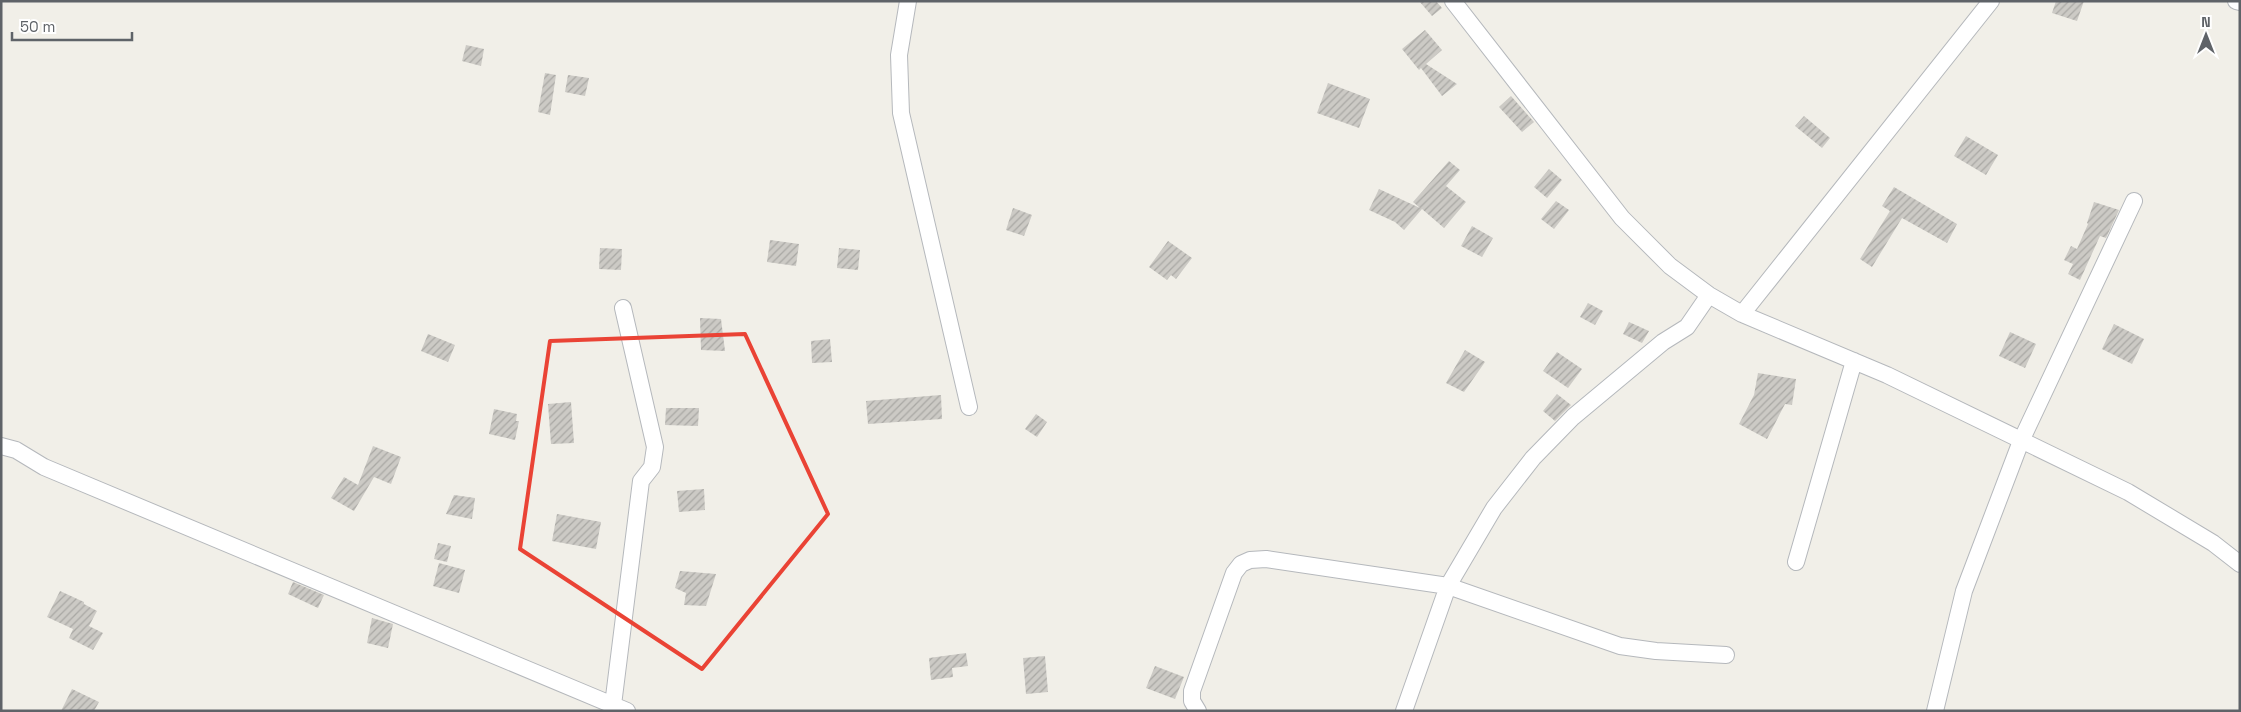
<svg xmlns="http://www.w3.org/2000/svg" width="2241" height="712" font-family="'Space Grotesk',sans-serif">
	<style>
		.building { fill: url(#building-hatch) }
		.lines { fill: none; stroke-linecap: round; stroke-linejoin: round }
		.street-casing { stroke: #b5b8bc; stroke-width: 18 }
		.street { stroke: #fff; stroke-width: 16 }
		.marked { fill: none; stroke: #ea4335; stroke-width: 4; stroke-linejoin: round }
	</style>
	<defs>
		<pattern id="building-hatch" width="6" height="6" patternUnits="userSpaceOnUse" patternTransform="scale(1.25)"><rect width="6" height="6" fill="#cccac5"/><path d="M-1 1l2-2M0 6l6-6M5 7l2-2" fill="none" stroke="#a9a8a4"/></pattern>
	</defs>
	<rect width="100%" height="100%" fill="#f1efe8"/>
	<!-- building -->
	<path class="building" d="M 1419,1 L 1436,1 L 1442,8 L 1432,16 Z
		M 2056,1 L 2084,1 L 2077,21 L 2052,13 Z
		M 1425,30 L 1442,50 L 1426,64 L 1457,84 L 1442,96 L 1421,68 L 1419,70 L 1402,49 Z
		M 466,45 L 484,49 L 481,66 L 462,61 Z
		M 545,73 L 556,75 L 550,115 L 538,112 Z
		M 568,75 L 589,78 L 585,96 L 565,92 Z
		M 1328,83 L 1370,99 L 1359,128 L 1317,113 Z
		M 1511,96 L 1534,122 L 1522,132 L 1499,107 Z
		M 1804,116 L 1830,138 L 1822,148 L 1795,126 Z
		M 1966,136 L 1998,155 L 1986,175 L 1954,156 Z
		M 1449,161 L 1460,170 L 1446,186 L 1466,202 L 1444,228 L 1422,209 L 1404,230 L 1395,222 L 1369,210 L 1379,189 L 1420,208 L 1413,202 Z
		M 1549,169 L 1562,180 L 1547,198 L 1534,187 Z
		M 1894,187 L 1957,224 L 1947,243 L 1902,218 L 1872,267 L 1860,259 L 1890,211 L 1882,206 Z
		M 1556,201 L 1569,210 L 1554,229 L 1541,219 Z
		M 2094,202 L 2119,210 L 2106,238 L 2100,236 L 2080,280 L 2068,274 L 2073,264 L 2064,260 L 2071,246 L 2077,249 L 2088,224 L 2087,223 Z
		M 1013,208 L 1032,215 L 1024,236 L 1006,230 Z
		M 1472,226 L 1493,238 L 1482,257 L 1461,246 Z
		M 770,240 L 799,244 L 796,266 L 767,262 Z
		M 1168,241 L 1192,258 L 1176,279 L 1171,275 L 1167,280 L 1149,267 Z
		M 600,248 L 622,249 L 621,270 L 599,269 Z
		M 839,248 L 860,250 L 858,270 L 837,268 Z
		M 1588,303 L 1603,311 L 1595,325 L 1580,317 Z
		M 700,318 L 721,319 L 725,351 L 701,350 Z
		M 1629,322 L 1649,331 L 1642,343 L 1623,334 Z
		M 2114,324 L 2144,339 L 2132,364 L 2102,349 Z
		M 2010,332 L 2036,344 L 2025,368 L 1999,356 Z
		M 428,334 L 455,345 L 448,362 L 421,351 Z
		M 830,339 L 832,362 L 812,363 L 811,341 Z
		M 1465,350 L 1485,362 L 1464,392 L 1446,383 Z
		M 1557,352 L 1582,369 L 1568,388 L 1543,371 Z
		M 1758,373 L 1796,379 L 1792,405 L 1785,404 L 1767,439 L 1739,424 L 1754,395 Z
		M 1557,394 L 1571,405 L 1555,421 L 1543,411 Z
		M 941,395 L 942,419 L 868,424 L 866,401 Z
		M 571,402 L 574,443 L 551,444 L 548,404 Z
		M 666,408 L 699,408 L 698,426 L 665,425 Z
		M 494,409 L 517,414 L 516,421 L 519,421 L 515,440 L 489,434 Z
		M 1036,414 L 1047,422 L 1037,437 L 1025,429 Z
		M 373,446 L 401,457 L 391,484 L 374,477 L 354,511 L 331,498 L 344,477 L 358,485 Z
		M 704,489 L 705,510 L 679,512 L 677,491 Z
		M 454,495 L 475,498 L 472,519 L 446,514 Z
		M 557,514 L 601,522 L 596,549 L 552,541 Z
		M 438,543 L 451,546 L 447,562 L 434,559 Z
		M 439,563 L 465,570 L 459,593 L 433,586 Z
		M 680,571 L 716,574 L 706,606 L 684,605 L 686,593 L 675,588 Z
		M 293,582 L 324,595 L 318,608 L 288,594 Z
		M 60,591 L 84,602 L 84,604 L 97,611 L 89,626 L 103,633 L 93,650 L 69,638 L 73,629 L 47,617 Z
		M 372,618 L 393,624 L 388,648 L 367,643 Z
		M 966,653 L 968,666 L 952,668 L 953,677 L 931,680 L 929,658 Z
		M 1045,656 L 1048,692 L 1026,694 L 1023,658 Z
		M 1155,666 L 1184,677 L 1175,699 L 1146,688 Z
		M 72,689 L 99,702 L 94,711 L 61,711 Z"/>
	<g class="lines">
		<!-- street casing -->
		<g class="street-casing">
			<path id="street" d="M 908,1 L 899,55 L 901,113 L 969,407
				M 1453,1 L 1622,218 L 1670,266 L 1709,295 L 1742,314 L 1887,375 L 2128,492 L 2213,543 L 2240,564
				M 2236,1 L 2240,2
				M 1742,314 L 1991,1
				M 1,446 L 16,450 L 44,467 L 627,711
				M 1796,562 L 1854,361
				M 613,705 L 641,481 L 652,467 L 655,447 L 623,308
				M 1198,711 L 1192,701 L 1192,691 L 1234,573 L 1241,564 L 1250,560 L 1266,559 L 1448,586 L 1620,646 L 1656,651 L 1726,655
				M 1404,711 L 1448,586 L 1494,508 L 1533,458 L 1573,417 L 1663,342 L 1687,327 L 1709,295
				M 1935,711 L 1964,591 L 2021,441 L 2134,201"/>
		</g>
		<!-- street -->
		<use href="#street" class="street"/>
	</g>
	<!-- marked area -->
	<path class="marked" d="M 745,334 L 828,514 L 702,669 L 520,549 L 550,341 Z"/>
	<!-- border -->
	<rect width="2241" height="712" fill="none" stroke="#5f6368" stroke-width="5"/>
	<!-- north arrow -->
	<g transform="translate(2206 35)" stroke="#ffffff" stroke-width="4" paint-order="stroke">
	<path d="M0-4L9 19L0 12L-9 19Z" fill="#5f6368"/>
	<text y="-8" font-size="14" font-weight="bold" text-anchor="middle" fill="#5f6368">N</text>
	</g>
	<!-- scale -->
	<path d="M12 32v8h120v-8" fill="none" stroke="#5f6368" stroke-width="2.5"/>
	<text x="20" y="32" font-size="15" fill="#5f6368" stroke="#ffffff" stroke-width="4" paint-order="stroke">50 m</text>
</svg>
